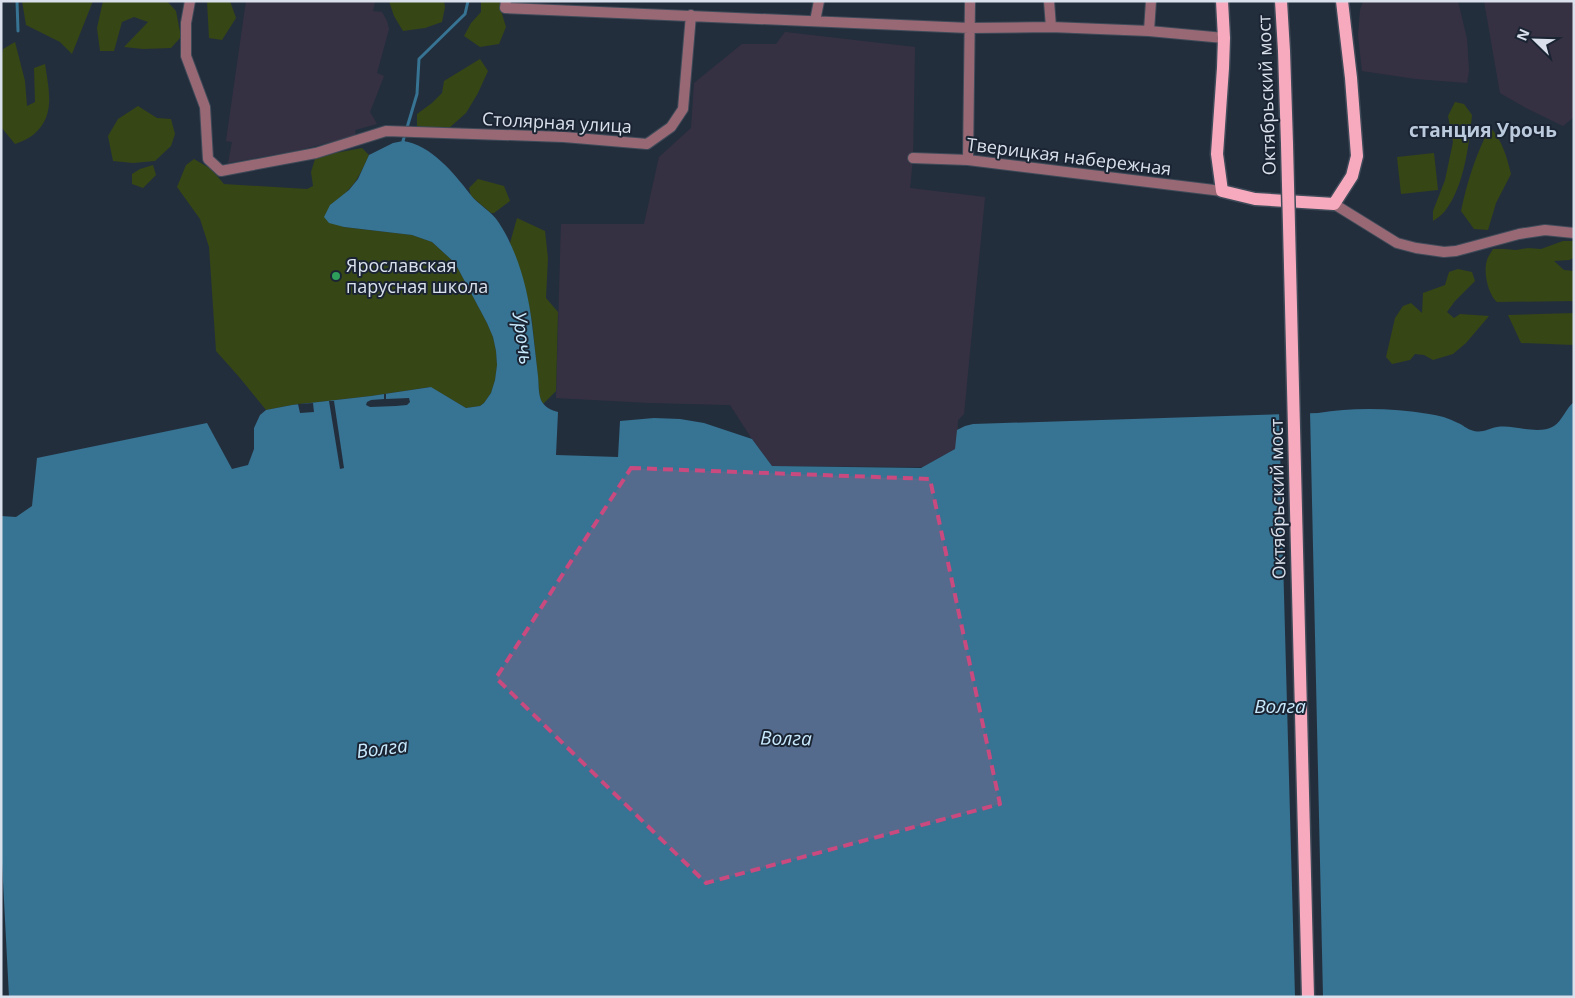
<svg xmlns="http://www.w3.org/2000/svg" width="1575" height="998" font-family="'Open Sans',sans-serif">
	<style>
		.industrial { fill: #363142 }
		.green { fill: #364615 }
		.water { fill: #377392 }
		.pier { fill: #232e3d }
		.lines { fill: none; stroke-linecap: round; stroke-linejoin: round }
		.stream { stroke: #377392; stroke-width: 3 }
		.minor-casing { stroke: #404b59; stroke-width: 12 }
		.tertiary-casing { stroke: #404b59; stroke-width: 12 }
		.primary-casing { stroke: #404b59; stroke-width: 15 }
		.minor { stroke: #986975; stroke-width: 10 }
		.tertiary { stroke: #986975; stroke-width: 10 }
		.primary { stroke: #f7aabe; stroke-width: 12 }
		.primary-bridge-casing { stroke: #404b59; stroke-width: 15; stroke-linecap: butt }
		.primary-bridge { stroke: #f7aabe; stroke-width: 12 }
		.marked { fill: #c84a7f; fill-opacity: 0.2; stroke: #c84a7f; stroke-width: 4; stroke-dasharray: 10 6; stroke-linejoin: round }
		.leisure-dot { fill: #2e9e5b; stroke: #1a2433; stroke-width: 2 }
		.labels { text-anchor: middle; stroke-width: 4; stroke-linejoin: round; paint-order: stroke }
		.street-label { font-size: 18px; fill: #dae1ec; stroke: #1a2433 }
		.poi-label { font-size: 18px; fill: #dae1ec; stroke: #1a2433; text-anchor: start }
		.neighbourhood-label { font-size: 19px; font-weight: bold; fill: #bccade; stroke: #1a2433 }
		.water-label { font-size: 19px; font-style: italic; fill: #c9eafd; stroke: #1a2433 }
	</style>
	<rect width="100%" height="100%" fill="#232e3d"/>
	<!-- industrial -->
	<path class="industrial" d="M 246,1 L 375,2 L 373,11 L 382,12 L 387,21 L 389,29 L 377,73 L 384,76 L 370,112 L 377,124 L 355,130 L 356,136 L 295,151 L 228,163 L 232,142 L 226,141 Z
		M 1363,1 L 1458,1 L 1467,39 L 1469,71 L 1467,83 L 1416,79 L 1362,71 L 1358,35 L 1360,10 Z
		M 1484,1 L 1574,1 L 1574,117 L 1563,126 L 1526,108 L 1500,93 Z
		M 785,32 L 915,47 L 913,158 L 910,188 L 985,197 L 964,414 L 958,420 L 957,443 L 955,449 L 923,467 L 772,466 L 752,439 L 730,405 L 650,403 L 556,398 L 561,224 L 644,224 L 659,157 L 691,128 L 694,83 L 742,44 L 776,44 Z"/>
	<!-- green -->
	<path class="green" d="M 22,1 L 93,1 L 72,54 L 60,42 L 26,25 Z
		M 103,1 L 167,1 L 176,11 L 181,37 L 171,48 L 143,49 L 124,47 L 148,22 L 134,17 L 122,22 L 114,51 L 100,51 L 97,28 Z
		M 207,1 L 230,1 L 236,18 L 222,40 L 209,38 Z
		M 389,1 L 444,1 L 445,7 L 442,22 L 425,28 L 403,31 L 394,16 Z
		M 481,1 L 500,1 L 502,14 L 506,27 L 499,44 L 480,47 L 464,36 L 471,23 L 481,12 Z
		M 15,42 L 25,81 L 27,106 L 35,102 L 34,68 L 45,64 C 49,91 56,116 33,135 C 28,139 21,142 15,144 L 1,127 L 1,60 L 3,49 Z
		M 480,59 L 488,71 L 478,93 L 466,113 L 448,129 L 417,127 L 417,114 L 432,103 L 442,93 L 444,81 Z
		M 1455,102 L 1464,104 L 1472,115 C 1469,145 1464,187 1445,211 C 1442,215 1437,218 1433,221 L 1433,211 L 1445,180 L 1453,142 L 1448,116 Z
		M 138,106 L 157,118 L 171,119 L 175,134 L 171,146 L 155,161 L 133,163 L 113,161 L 108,136 L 118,119 Z
		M 1490,127 C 1502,140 1507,157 1511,174 L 1496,203 L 1488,230 L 1474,229 L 1461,211 C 1467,182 1476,154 1490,127 Z
		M 362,148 L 369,155 C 357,181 354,188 330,205 L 343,227 L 412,235 L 432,242 L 455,263 L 487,323 L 493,337 L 496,351 L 497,365 L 495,380 L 491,393 L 484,403 L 480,406 L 466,408 L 430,387 L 371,396 L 292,405 L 266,410 L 240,378 L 216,351 L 209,247 L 200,219 L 177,187 L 186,165 L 194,159 L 211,169 L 224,184 L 307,189 L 313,186 L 311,172 L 315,159 L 330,154 Z
		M 1434,153 L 1438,190 L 1401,194 L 1397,157 Z
		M 153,165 L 156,175 L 143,188 L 132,184 L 132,174 L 140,169 Z
		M 478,179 L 504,186 L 510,201 L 494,213 L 491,213 L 471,196 L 469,188 Z
		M 517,218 L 545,231 L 548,258 L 546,298 L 558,312 L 556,391 L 543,404 L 540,398 L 532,321 L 526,291 L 510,243 Z
		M 1563,241 L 1574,241 L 1574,258 L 1569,260 L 1554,261 L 1564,270 L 1574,271 L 1574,301 L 1497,302 C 1488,294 1483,272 1487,260 C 1488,256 1491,253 1493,249 L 1504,249 L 1516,250 L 1528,248 L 1541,249 Z
		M 1458,269 L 1472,272 L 1475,281 L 1455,301 L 1447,312 L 1454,318 L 1460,314 L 1489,316 L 1466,343 L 1453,354 L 1433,360 L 1424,355 L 1415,354 L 1410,360 L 1392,364 L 1386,357 L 1395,318 L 1403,306 L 1411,303 L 1422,313 L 1423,293 L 1445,285 L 1449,272 Z
		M 1574,313 L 1574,345 L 1521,343 L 1508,315 Z"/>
	<!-- water -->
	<path class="water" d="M 403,141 C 431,145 454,173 470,194 C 478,205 492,211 499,223 C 518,252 528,290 532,324 C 534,341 536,359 538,376 C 539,384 538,395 542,402 C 546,408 551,410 558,412 L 556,455 L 618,457 L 620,421 L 654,418 L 680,419 L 704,423 L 752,439 L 772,466 L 921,468 L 955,449 L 957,430 L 965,426 L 973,424 L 1318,413 C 1354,407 1392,408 1429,414 C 1438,415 1449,418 1458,423 C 1463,425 1467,429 1471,430 C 1482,434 1487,429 1497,427 C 1515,424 1537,436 1554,426 C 1562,421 1566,408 1574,402 L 1574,997 L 1,997 L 1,516 L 16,517 L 32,506 L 37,458 L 207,423 L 232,469 L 248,465 L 254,449 L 254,428 L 260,415 L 266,410 L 292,405 L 371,396 L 431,387 L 466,408 L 480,406 L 484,403 L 491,393 L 495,380 L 497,365 L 496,351 L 493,337 L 487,323 L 455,263 L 432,242 L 412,235 L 344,227 L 329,223 L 324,217 L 330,205 L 349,190 L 358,179 L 369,155 L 393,143 Z"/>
	<!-- pier -->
	<path class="pier" d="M 384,394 L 386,394 L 386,399 L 409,398 L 410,402 L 407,405 L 396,406 L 370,407 L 366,405 L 367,402 L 371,400 L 384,399 Z
		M 329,401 L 334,401 L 344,468 L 340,469 Z
		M 313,403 L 314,412 L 300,413 L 298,404 Z
		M 1310,411 L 1323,997 L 1295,997 L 1279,412 Z
		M 1,843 L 9,997 L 1,997 Z"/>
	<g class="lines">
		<!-- stream -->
		<path class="stream" d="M 17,1 L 18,31
			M 404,143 L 403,141 L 417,94 L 419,59 L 465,14 L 468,1"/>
		<!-- minor casing -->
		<g class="minor-casing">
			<path id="minor" d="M 190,1 L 186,23 L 186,56 L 205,107 L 208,159 L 221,171 L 316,153 L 386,131 L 564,137 L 647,144 L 671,127 L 683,109 L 691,15
				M 506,1 L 505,8 L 969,28 L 1051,27 L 1149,31 L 1224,38
				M 1049,1 L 1051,27
				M 815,21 L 819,1
				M 1149,31 L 1151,1
				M 913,158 L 968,160 L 1222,191
				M 968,160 L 970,1"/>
		</g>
		<!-- tertiary casing -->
		<g class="tertiary-casing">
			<path id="tertiary" d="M 1334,204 L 1397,243 L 1416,248 L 1444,252 L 1456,251 L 1519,234 L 1545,230 L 1574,233"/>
		</g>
		<!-- primary casing -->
		<g class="primary-casing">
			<path id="primary" d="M 1222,1 L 1224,38 L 1223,68 L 1217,154 L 1222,191 L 1255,199 L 1334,204 L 1352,176 L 1357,156 L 1351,78 L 1342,1
				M 1281,1 L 1284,51 L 1287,144"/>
		</g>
		<!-- minor -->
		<use href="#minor" class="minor"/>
		<!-- tertiary -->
		<use href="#tertiary" class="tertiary"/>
		<!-- primary -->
		<use href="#primary" class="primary"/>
		<!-- primary-bridge casing -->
		<g class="primary-bridge-casing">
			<path id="primary-bridge" d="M 1287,144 L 1308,997"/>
		</g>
		<!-- primary-bridge -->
		<use href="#primary-bridge" class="primary-bridge"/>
	</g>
	<!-- marked area -->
	<path class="marked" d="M 631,468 L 930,479 L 1000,804 L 706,883 L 496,678 Z"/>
	<!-- markers -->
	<circle class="leisure-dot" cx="336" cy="276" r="5"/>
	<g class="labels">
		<!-- street labels -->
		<g class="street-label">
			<text transform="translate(1267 95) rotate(-92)" y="6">Октябрьский мост</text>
			<text transform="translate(557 123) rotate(3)" y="6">Столярная улица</text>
			<text transform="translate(1069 157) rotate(7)" y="6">Тверицкая набережная</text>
			<text transform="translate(1278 499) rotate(-91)" y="6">Октябрьский мост</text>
		</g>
		<!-- poi labels -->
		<g class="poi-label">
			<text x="346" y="272">Ярославская<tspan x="346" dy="21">парусная школа</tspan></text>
		</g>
		<!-- neighbourhood labels -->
		<g class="neighbourhood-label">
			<text x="1483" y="137">станция Урочь</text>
		</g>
		<!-- water labels -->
		<g class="water-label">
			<text transform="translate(523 338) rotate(82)" y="7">Урочь</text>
			<text x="1280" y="713">Волга</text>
			<text transform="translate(786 738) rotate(1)" y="7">Волга</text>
			<text transform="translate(382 748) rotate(-7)" y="7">Волга</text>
		</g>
	</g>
	<!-- border -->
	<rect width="1575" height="998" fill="none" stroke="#dae1ec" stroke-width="5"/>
	<!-- north arrow -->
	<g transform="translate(1535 40) rotate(293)" stroke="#1a2433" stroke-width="4" paint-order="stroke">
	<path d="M0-4L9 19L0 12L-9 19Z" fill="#dae1ec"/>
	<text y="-8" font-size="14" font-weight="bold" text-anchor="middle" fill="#dae1ec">N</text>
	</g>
</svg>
